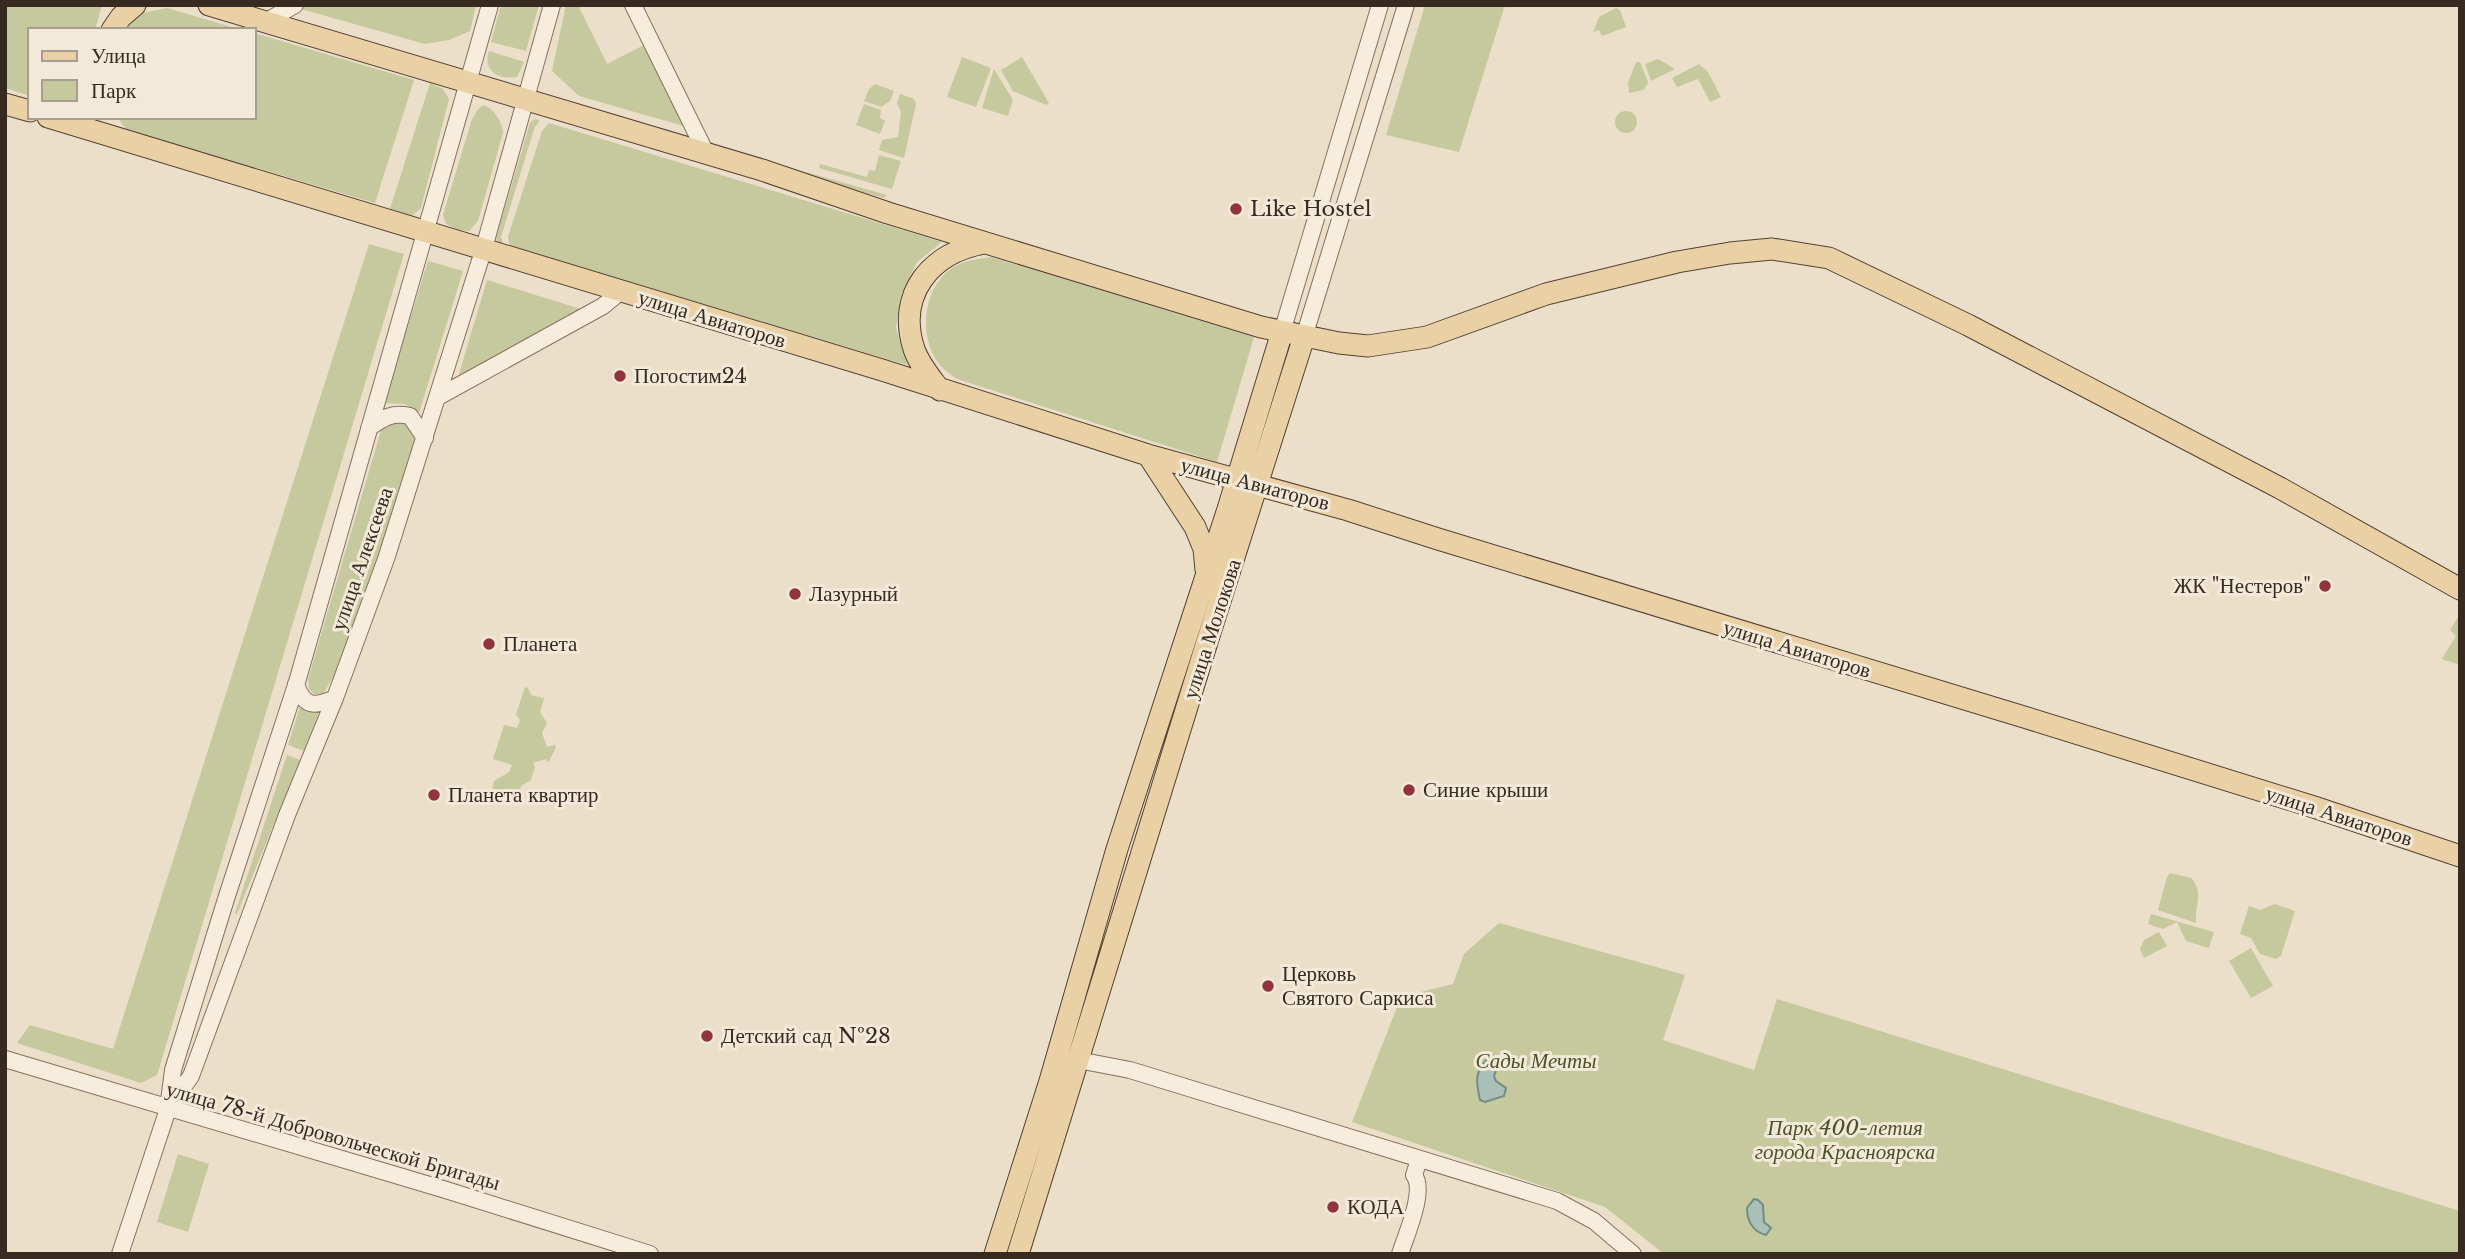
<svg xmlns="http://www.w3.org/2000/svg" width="2465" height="1259" font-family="'Libre Baskerville',serif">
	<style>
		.green { fill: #c6c89e }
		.water { fill: #a9bfb8; stroke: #718d84; stroke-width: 2 }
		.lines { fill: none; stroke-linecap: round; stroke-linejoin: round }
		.minor-casing { stroke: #85715f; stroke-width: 18 }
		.major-casing { stroke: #544033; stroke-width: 23 }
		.minor { stroke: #f6eddc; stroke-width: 16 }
		.major { stroke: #e9d0a5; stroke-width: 21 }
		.poi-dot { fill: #8f353b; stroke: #f3e9d8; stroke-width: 2.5 }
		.labels { text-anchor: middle; stroke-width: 6; stroke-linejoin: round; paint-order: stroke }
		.poi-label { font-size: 21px; fill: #372b21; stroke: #f3e9d8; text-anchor: start }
		.street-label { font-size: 21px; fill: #372b21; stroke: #f3e9d8 }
		.park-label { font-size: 21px; font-style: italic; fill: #4a522a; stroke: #f3e9d8 }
	</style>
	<rect width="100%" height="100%" fill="#ebdfc9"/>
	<!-- green -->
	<path class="green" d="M 5,5 L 102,5 L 95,30 L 30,30 L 30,96 L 5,88 Z
		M 309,5 L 476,5 L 470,31 L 449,40 L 425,44 L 301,9 Z
		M 501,5 L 539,5 L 526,51 L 491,42 Z
		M 566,5 L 578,5 L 607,64 L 644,45 L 687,127 L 579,96 L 552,71 Z
		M 1425,5 L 1505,5 L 1459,152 L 1386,135 Z
		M 167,8 L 242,30 L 126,30 L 138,14 Z
		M 1616,8 L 1620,10 L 1626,27 L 1602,36 L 1599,30 L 1593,32 L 1599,17 Z
		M 254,33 L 414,80 L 375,203 L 126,129 L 117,117 L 254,117 Z
		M 489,51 L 524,62 L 517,77 C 499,80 482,71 489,51 Z
		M 962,57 L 991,68 L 976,107 L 947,97 Z
		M 1022,57 L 1049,103 L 1046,105 L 1013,91 L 1001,70 Z
		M 1658,59 L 1675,69 L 1651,81 L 1645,64 Z
		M 1636,62 L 1640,62 L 1648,82 L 1644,90 L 1629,93 L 1628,83 Z
		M 1699,64 L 1708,72 L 1721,97 L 1710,102 L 1698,79 L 1677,87 L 1672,78 Z
		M 994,69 L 1013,100 L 1008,116 L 982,108 Z
		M 430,83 L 443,89 L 449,99 L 421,208 L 409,218 L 389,212 Z
		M 875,84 L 894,91 L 890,101 L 881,107 L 864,101 L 869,89 Z
		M 900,94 L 914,99 L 916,104 L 904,158 L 879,150 L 882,140 L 898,137 L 901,112 L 897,103 Z
		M 864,104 L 881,110 L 880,118 L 885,121 L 880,134 L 856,125 Z
		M 484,105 C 495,110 502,121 503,133 L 478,221 L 469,231 L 458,230 L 446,224 L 443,215 L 472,119 L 478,109 Z
		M1615 122a11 11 0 1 1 22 0a11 11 0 1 1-22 0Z
		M 535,119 L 539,120 L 538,124 L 535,126 L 501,237 L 503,242 L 498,244 L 496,238 L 530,123 Z
		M 549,123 L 942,242 L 917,262 L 901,295 L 896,328 L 907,365 L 510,246 L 508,237 L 542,131 Z
		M 879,155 L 901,161 L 892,189 L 819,168 L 820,164 L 867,177 L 869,170 L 875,171 Z
		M 774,163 L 887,195 L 884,198 L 776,167 Z
		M 369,244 L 404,254 L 157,1075 L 141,1083 L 17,1043 L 30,1025 L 113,1049 Z
		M 991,257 L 1254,337 L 1217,462 L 957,379 C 948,373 939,366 934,356 C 919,329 925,284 954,267 C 964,260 979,259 991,257 Z
		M 428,261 L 463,271 L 419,413 L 405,404 L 384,403 Z
		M 487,280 L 581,309 L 458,377 Z
		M 401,418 L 416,435 L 381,551 L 333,678 L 323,694 L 314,694 L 309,689 L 308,679 L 382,427 Z
		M 2460,614 L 2460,665 L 2442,659 L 2456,636 L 2450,630 Z
		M 525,687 L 528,688 L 531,695 L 543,698 L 545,695 L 540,712 L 547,723 L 542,733 L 547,747 L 555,745 L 556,747 L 549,761 L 547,762 L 546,759 L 533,763 L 535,767 L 531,780 L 521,786 L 520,790 L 514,794 L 516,798 L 513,799 L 510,793 L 492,789 L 494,781 L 509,772 L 512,765 L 493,759 L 504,725 L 517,728 L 520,720 L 516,715 Z
		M 301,703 L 320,709 L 304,751 L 288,745 Z
		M 287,755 L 300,760 L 237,914 L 235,913 Z
		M 2170,873 L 2191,878 C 2205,893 2194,905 2196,923 L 2158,910 L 2167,877 Z
		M 2275,904 L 2295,911 L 2281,956 L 2276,959 L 2260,954 L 2251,938 L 2240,934 L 2249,906 L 2260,910 Z
		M 2151,914 L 2214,932 L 2209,948 L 2186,941 L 2177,922 L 2163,929 L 2148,924 Z
		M 1499,923 L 1685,975 L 1663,1040 L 1754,1070 L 1777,999 L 2460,1211 L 2460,1254 L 1664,1254 L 1605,1207 L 1352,1122 L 1401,997 L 1453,984 L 1464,954 Z
		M 2159,932 L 2167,946 L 2144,958 L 2140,949 L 2144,940 Z
		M 2251,948 L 2273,986 L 2251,998 L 2229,961 Z
		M 178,1154 L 209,1164 L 188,1232 L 157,1222 Z"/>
	<!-- water -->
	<path class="water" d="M 1491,1055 L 1501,1058 L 1494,1076 L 1496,1081 L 1506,1088 L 1504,1096 L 1485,1102 L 1480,1100 C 1475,1078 1475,1071 1491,1055 Z
		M 1754,1199 L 1758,1200 L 1763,1205 L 1764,1222 L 1771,1228 L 1766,1235 C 1753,1232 1747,1221 1747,1208 Z"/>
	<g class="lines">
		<!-- minor casing -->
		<g class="minor-casing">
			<path id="minor" d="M 633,5 L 707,155
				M 267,21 L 295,5
				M 1282,332 L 1380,5
				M 1304,337 L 1406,5
				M 438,397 L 603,306 L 620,292
				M 369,428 C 383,418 392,412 410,416 L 425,438
				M 296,684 C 304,708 315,707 335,698
				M 5,1059 L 446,1190 L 650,1254
				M 1078,1060 L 1130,1070 L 1557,1201 L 1594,1221 L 1633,1254
				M 169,1107 L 191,1076 L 287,815 L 335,698 L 386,559 L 484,248 L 552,5
				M 120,1254 L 168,1109 L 173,1070 L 226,899 L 297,682 L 490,5
				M 1400,1254 C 1406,1235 1426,1191 1414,1175 L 1419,1160"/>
		</g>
		<!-- major casing -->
		<g class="major-casing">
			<path id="major" d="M 209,5 L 762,170 L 888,213 L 1261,327 L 1339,343 L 1368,346 L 1427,337 L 1546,294 L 1677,262 L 1730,253 L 1772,249 L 1829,258 L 1968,325 L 2280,488 L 2460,589
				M 112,30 L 121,17 L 135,5
				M 5,104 L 30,111
				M 48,117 L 882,370 L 1148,455 L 1348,510 L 1438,539 L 2024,717 L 2314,807 L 2460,856
				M 940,390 C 931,378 919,364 914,349 C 896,293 932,252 985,243
				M 1148,455 L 1195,527 L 1204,549 L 1206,570
				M 995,1254 L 1050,1081 L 1117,849 L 1228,509 L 1282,332
				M 1018,1254 L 1207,642 L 1304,337"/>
		</g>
		<!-- minor -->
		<use href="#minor" class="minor"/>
		<!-- major -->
		<use href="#major" class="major"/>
	</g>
	<!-- markers -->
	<g class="poi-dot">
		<circle cx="1236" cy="209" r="7"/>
		<circle cx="620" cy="376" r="7"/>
		<circle cx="2325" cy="586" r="7"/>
		<circle cx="795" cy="594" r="7"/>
		<circle cx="489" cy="644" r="7"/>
		<circle cx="1409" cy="790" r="7"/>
		<circle cx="434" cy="795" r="7"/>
		<circle cx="1268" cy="986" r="7"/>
		<circle cx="707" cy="1036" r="7"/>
		<circle cx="1333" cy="1207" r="7"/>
	</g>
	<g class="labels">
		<!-- poi labels -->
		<g class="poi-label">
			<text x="1250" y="216">Like Hostel</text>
			<text x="634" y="383">Погостим24</text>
			<text x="2311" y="593" text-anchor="end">ЖК "Нестеров"</text>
			<text x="809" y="601">Лазурный</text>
			<text x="503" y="651">Планета</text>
			<text x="1423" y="797">Синие крыши</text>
			<text x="448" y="802">Планета квартир</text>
			<text x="1282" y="981">Церковь<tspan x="1282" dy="24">Святого Саркиса</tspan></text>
			<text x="721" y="1043">Детский сад №28</text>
			<text x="1347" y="1214">КОДА</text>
		</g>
		<!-- street labels -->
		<g class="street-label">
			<text transform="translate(712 319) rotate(17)" y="7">улица Авиаторов</text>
			<text transform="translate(1255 484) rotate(15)" y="7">улица Авиаторов</text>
			<text transform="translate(362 559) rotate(-71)" y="7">улица Алексеева</text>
			<text transform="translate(1212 629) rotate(-72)" y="7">улица Молокова</text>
			<text transform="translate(1797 649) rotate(17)" y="7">улица Авиаторов</text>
			<text transform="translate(2339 816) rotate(18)" y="7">улица Авиаторов</text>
			<text transform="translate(333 1136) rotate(16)" y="7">улица 78-й Добровольческой Бригады</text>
		</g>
		<!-- park labels -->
		<g class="park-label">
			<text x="1536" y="1068">Сады Мечты</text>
			<text x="1845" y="1135">Парк 400-летия<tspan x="1845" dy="24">города Красноярска</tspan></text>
		</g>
	</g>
	<!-- border -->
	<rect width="2465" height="1259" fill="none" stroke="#372b21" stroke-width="14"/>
	<!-- legend -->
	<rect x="28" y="28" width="228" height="91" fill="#f3e9d8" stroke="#a89d8f" stroke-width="2"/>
	<rect x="42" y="51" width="35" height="10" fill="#e9d0a5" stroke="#a89d8f" stroke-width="2"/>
	<text x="91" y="63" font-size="21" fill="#372b21">Улица</text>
	<rect x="42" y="80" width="35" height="21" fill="#c6c89e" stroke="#a89d8f" stroke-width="2"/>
	<text x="91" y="98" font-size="21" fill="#372b21">Парк</text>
</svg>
